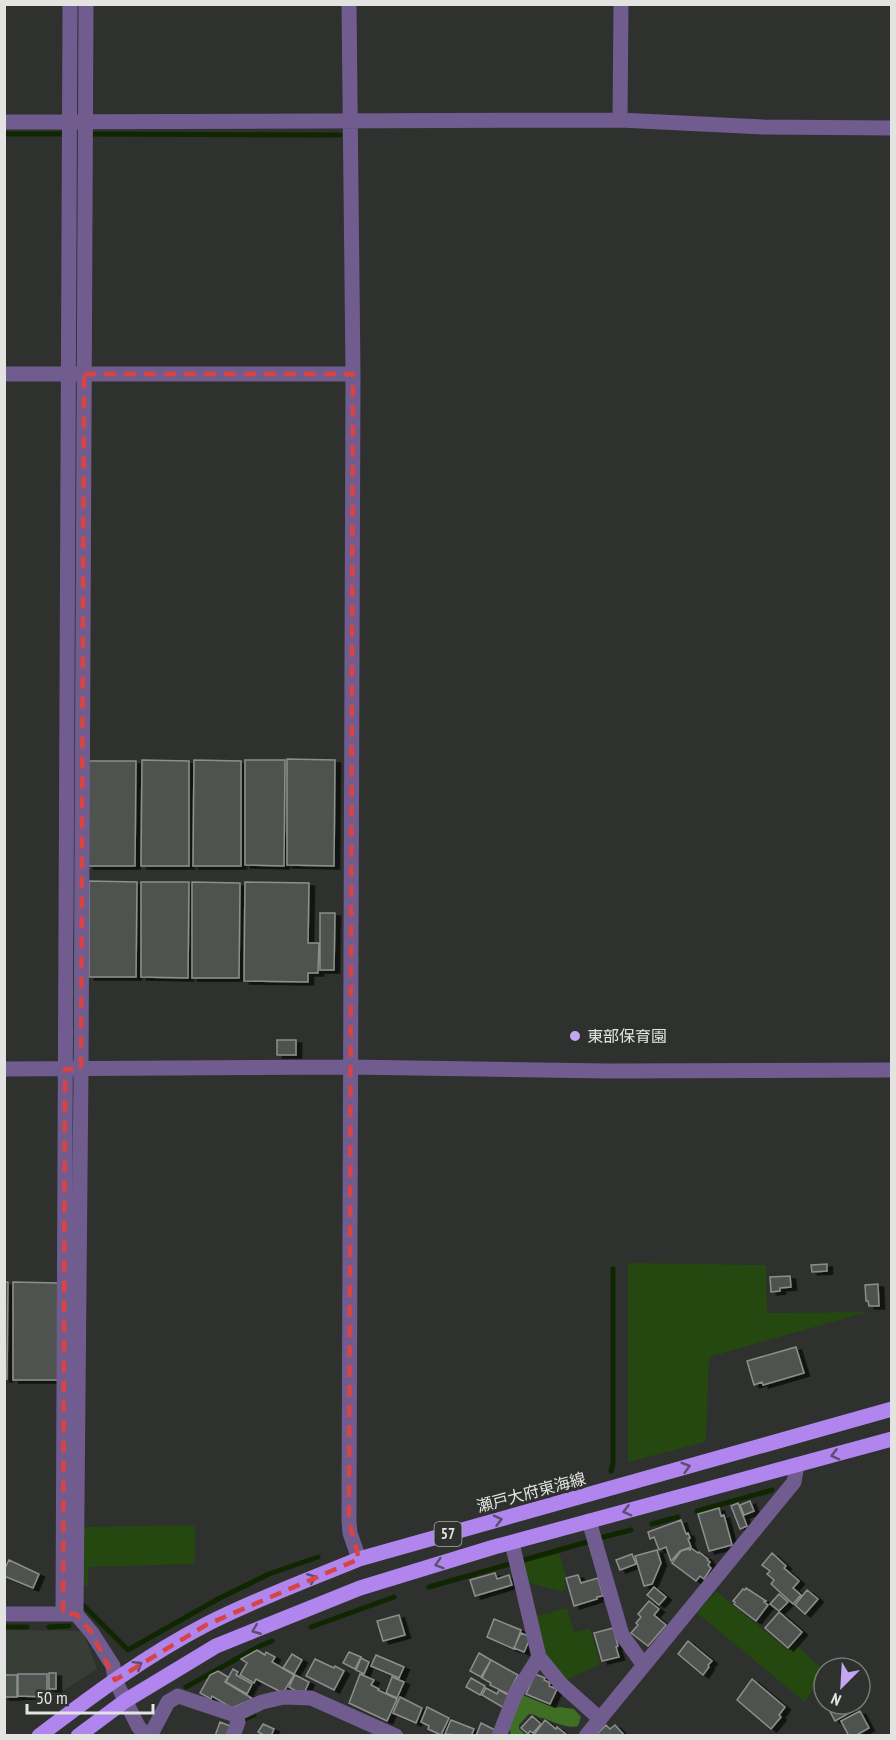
<svg xmlns="http://www.w3.org/2000/svg" width="896" height="1740" font-family="'PT Sans Narrow','Noto Sans JP',sans-serif">
	<style>
		.built { fill: #383e36 }
		.green { fill: #24480f }
		.forest { fill: #3e6f23 }
		.lines { fill: none; stroke-linecap: round; stroke-linejoin: round }
		.stream { stroke: #0e2701; stroke-width: 5 }
		.building { fill: #50524f; stroke: #8c8f8b; stroke-width: 1.5; filter: url(#shadow) }
		.minor { stroke: #705c8f; stroke-width: 15 }
		.major { stroke: #b085ed; stroke-width: 15 }
		.oneway { stroke: #5c4e70 }
		.marked { fill: none; stroke: #d84444; stroke-width: 4.5; stroke-dasharray: 12 8; stroke-linejoin: round }
		.poi-dot { fill: #c4a7f1; stroke: #2e312d; stroke-width: 2 }
		.labels { text-anchor: middle; stroke-width: 6; stroke-linejoin: round; paint-order: stroke }
		.shield { fill: #2e312d; stroke: #adaeac; stroke-width: 1.5 }
		.shield-label { font-size: 15px; font-weight: bold; fill: #e3e4e2 }
		.poi-label { font-size: 16px; fill: #e3e4e2; stroke: #2e312d; text-anchor: start }
		.street-label { font-size: 16px; fill: #e3e4e2; stroke: #2e312d }
	</style>
	<defs>
		<filter id="shadow"><feDropShadow dx="5.5" dy="3" stdDeviation="0" flood-color="#0009"/></filter>
	</defs>
	<rect width="100%" height="100%" fill="#2e312d"/>
	<!-- built -->
	<path class="built" d="M 5,1630 L 83,1631 L 97,1669 L 50,1699 L 5,1698 Z"/>
	<!-- green -->
	<path class="green" d="M 628,1263 L 766,1265 L 767,1313 L 867,1312 L 709,1357 L 706,1439 L 705,1442 L 628,1462 Z
		M 195,1525 L 195,1564 L 88,1567 L 88,1585 L 82,1587 L 81,1527 Z
		M 559,1553 L 566,1576 L 564,1578 L 566,1589 L 561,1591 L 529,1583 L 523,1562 Z
		M 716,1591 L 789,1651 L 796,1644 L 824,1671 L 824,1689 L 816,1684 L 805,1702 L 697,1613 Z
		M 567,1608 L 574,1632 L 590,1628 L 600,1664 L 566,1680 L 544,1652 L 536,1616 Z"/>
	<!-- forest -->
	<path class="forest" d="M 522,1695 L 555,1708 L 560,1707 L 574,1709 L 581,1717 L 578,1726 C 569,1729 552,1722 544,1718 C 539,1719 535,1713 529,1714 L 519,1725 L 519,1729 L 526,1735 L 511,1735 L 508,1724 Z"/>
	<g class="lines">
		<!-- stream -->
		<path class="stream" d="M 4,134 L 63,134
			M 93,134 L 340,135
			M 73,1056 L 73,929
			M 72,1155 L 73,1080
			M 611,1471 L 613,1464 L 613,1269
			M 697,1511 L 772,1490
			M 652,1524 L 678,1517
			M 600,1538 L 631,1530
			M 524,1560 L 591,1541
			M 429,1587 L 510,1564
			M 84,1606 L 128,1650 L 218,1599 L 269,1574 L 318,1557
			M 4,1627 L 27,1627
			M 49,1627 L 69,1626
			M 311,1627 L 394,1597
			M 186,1687 L 260,1646 L 272,1641
			M 245,1719 L 254,1715"/>
	</g>
	<!-- building -->
	<path class="building" d="M 287,759 L 335,760 L 334,866 L 287,865 Z
		M 142,760 L 189,761 L 189,866 L 141,866 Z
		M 194,760 L 241,761 L 241,866 L 193,866 Z
		M 245,760 L 285,760 L 284,866 L 245,865 Z
		M 88,761 L 136,761 L 135,866 L 88,866 Z
		M 89,881 L 137,882 L 136,977 L 89,977 Z
		M 141,882 L 189,882 L 188,978 L 141,977 Z
		M 192,882 L 240,883 L 239,978 L 192,978 Z
		M 245,882 L 309,883 L 308,943 L 319,943 L 318,973 L 308,973 L 308,982 L 244,981 Z
		M 320,913 L 335,913 L 334,970 L 320,970 Z
		M 277,1040 L 296,1040 L 296,1055 L 277,1055 Z
		M 827,1264 L 827,1271 L 812,1272 L 811,1265 Z
		M 790,1276 L 791,1287 L 780,1288 L 780,1291 L 771,1292 L 770,1277 Z
		M 4,1282 L 8,1282 L 7,1379 L 4,1379 Z
		M 13,1282 L 59,1283 L 59,1380 L 13,1380 Z
		M 878,1284 L 879,1306 L 869,1306 L 868,1301 L 866,1301 L 865,1285 Z
		M 796,1347 L 804,1373 L 763,1385 L 762,1382 L 754,1385 L 747,1361 Z
		M 750,1501 L 754,1511 L 744,1515 L 740,1505 Z
		M 738,1503 L 747,1526 L 740,1529 L 731,1506 Z
		M 719,1508 L 721,1516 L 724,1515 L 732,1545 L 709,1551 L 698,1514 Z
		M 681,1520 L 686,1534 L 688,1533 L 690,1538 L 688,1539 L 691,1547 L 680,1551 L 671,1561 L 666,1547 L 659,1550 L 654,1537 L 650,1539 L 648,1532 Z
		M 691,1548 L 698,1553 L 699,1552 L 708,1559 L 707,1560 L 710,1562 L 708,1565 L 711,1568 L 704,1579 L 700,1576 L 696,1581 L 672,1563 L 681,1551 L 688,1549 L 690,1550 Z
		M 657,1550 L 661,1563 L 652,1584 L 644,1586 L 635,1556 Z
		M 772,1553 L 786,1566 L 784,1568 L 799,1581 L 793,1588 L 801,1595 L 793,1604 L 771,1584 L 774,1580 L 767,1574 L 770,1571 L 762,1565 Z
		M 632,1554 L 636,1564 L 620,1570 L 616,1560 Z
		M 9,1560 L 39,1574 L 33,1588 L 4,1576 L 4,1570 Z
		M 495,1573 L 497,1579 L 509,1575 L 512,1585 L 475,1596 L 470,1580 Z
		M 578,1575 L 581,1583 L 598,1578 L 603,1596 L 597,1597 L 597,1599 L 574,1606 L 566,1578 Z
		M 654,1587 L 666,1597 L 659,1605 L 647,1595 Z
		M 746,1588 L 766,1601 L 764,1602 L 768,1605 L 756,1621 L 734,1604 L 735,1602 L 733,1601 L 743,1589 L 745,1590 Z
		M 807,1590 L 818,1599 L 805,1614 L 795,1605 Z
		M 779,1594 L 788,1602 L 779,1611 L 770,1604 Z
		M 649,1601 L 659,1609 L 654,1615 L 666,1625 L 648,1646 L 631,1633 L 638,1625 L 636,1623 L 641,1617 L 638,1614 Z
		M 779,1612 L 802,1632 L 788,1648 L 765,1628 Z
		M 399,1615 L 405,1635 L 383,1641 L 377,1621 Z
		M 494,1619 L 521,1630 L 514,1649 L 487,1637 Z
		M 613,1628 L 618,1646 L 616,1647 L 619,1657 L 602,1661 L 594,1633 Z
		M 521,1633 L 528,1636 L 529,1641 L 524,1652 L 514,1648 Z
		M 688,1641 L 712,1661 L 708,1665 L 709,1667 L 703,1675 L 678,1654 Z
		M 257,1650 L 265,1655 L 266,1652 L 275,1657 L 272,1662 L 294,1675 L 283,1693 L 256,1679 L 254,1683 L 240,1675 L 247,1663 L 241,1659 Z
		M 349,1652 L 361,1657 L 355,1669 L 343,1663 Z
		M 479,1653 L 491,1660 L 481,1677 L 470,1671 Z
		M 292,1654 L 302,1660 L 294,1674 L 283,1668 Z
		M 376,1655 L 404,1667 L 399,1678 L 371,1666 Z
		M 361,1658 L 369,1662 L 364,1674 L 356,1670 Z
		M 315,1659 L 334,1668 L 335,1666 L 344,1671 L 334,1690 L 306,1676 Z
		M 491,1660 L 518,1675 L 508,1694 L 490,1685 L 491,1683 L 482,1678 Z
		M 233,1669 L 238,1672 L 236,1675 L 252,1684 L 247,1694 L 226,1682 Z
		M 218,1671 L 228,1677 L 225,1682 L 253,1699 L 232,1708 L 212,1696 L 211,1699 L 200,1693 L 210,1675 Z
		M 49,1673 L 56,1673 L 56,1689 L 49,1689 Z
		M 18,1674 L 47,1674 L 47,1697 L 18,1696 Z
		M 360,1674 L 374,1680 L 371,1685 L 379,1689 L 378,1690 L 397,1699 L 387,1721 L 349,1703 Z
		M 535,1674 L 545,1678 L 544,1680 L 550,1683 L 549,1686 L 557,1689 L 550,1704 L 526,1694 Z
		M 4,1675 L 17,1675 L 17,1697 L 4,1697 Z
		M 295,1675 L 309,1682 L 305,1691 L 296,1691 L 289,1687 Z
		M 392,1677 L 404,1682 L 397,1698 L 386,1693 Z
		M 471,1678 L 485,1686 L 480,1695 L 466,1687 Z
		M 752,1679 L 785,1707 L 779,1715 L 781,1717 L 771,1729 L 737,1700 Z
		M 486,1688 L 497,1694 L 499,1690 L 510,1696 L 504,1708 L 482,1695 Z
		M 400,1697 L 422,1708 L 416,1723 L 393,1713 Z
		M 831,1704 L 849,1704 L 853,1711 L 835,1721 L 827,1706 Z
		M 427,1707 L 449,1718 L 441,1735 L 428,1729 L 429,1726 L 421,1722 Z
		M 860,1711 L 869,1728 L 855,1736 L 849,1736 L 841,1721 Z
		M 532,1716 L 541,1724 L 533,1733 L 530,1731 L 528,1734 L 521,1728 Z
		M 451,1720 L 474,1729 L 471,1736 L 445,1734 Z
		M 545,1720 L 556,1729 L 557,1727 L 567,1735 L 533,1736 Z
		M 220,1722 L 235,1728 L 232,1736 L 215,1736 Z
		M 481,1723 L 495,1730 L 495,1736 L 476,1736 Z
		M 263,1724 L 274,1729 L 271,1736 L 266,1736 L 258,1732 Z
		M 606,1725 L 610,1729 L 615,1725 L 625,1736 L 597,1736 L 596,1735 Z"/>
	<g class="lines">
		<!-- minor -->
		<path class="minor" d="M 86,4 L 81,1069 L 76,1614 L 92,1633 L 113,1666 L 115,1680 L 138,1726 L 146,1736
			M 349,4 L 353,374 L 349,1521 L 350,1533 L 359,1559
			M 620,120 L 621,4
			M 4,122 L 620,120 L 763,127 L 892,128
			M 4,374 L 353,374
			M 4,1069 L 350,1067 L 607,1071 L 892,1070
			M 589,1521 L 622,1635 L 643,1664
			M 512,1543 L 539,1657 L 561,1684 L 599,1718
			M 4,1614 L 73,1614
			M 63,1614 L 70,4
			M 150,1736 L 168,1702 L 178,1696 L 235,1715 L 262,1702 L 284,1697 L 311,1698 L 396,1736
			M 233,1736 L 238,1722 L 235,1715
			M 499,1736 L 515,1695 L 539,1657
			M 586,1736 L 794,1482 L 797,1465"/>
		<!-- major -->
		<path class="major" d="M 39,1736 C 93,1695 147,1655 207,1624 C 256,1599 308,1580 359,1559 L 892,1409
			M 78,1736 L 125,1701 L 216,1646 L 360,1588 L 494,1547 L 892,1439"/>
	</g>
	<!-- one-way arrows -->
	<defs><path id="oneway-chevron" d="M-2-3.5L2.5 0L-2 3.5" fill="none" stroke-width="1.6" stroke-linecap="round" stroke-linejoin="round" transform="scale(1.5)"/></defs>
	<g class="oneway">
		<use href="#oneway-chevron" transform="translate(835 1455) rotate(165)"/>
		<use href="#oneway-chevron" transform="translate(686 1467) rotate(-16)"/>
		<use href="#oneway-chevron" transform="translate(627 1511) rotate(165)"/>
		<use href="#oneway-chevron" transform="translate(498 1520) rotate(-15)"/>
		<use href="#oneway-chevron" transform="translate(439 1564) rotate(163)"/>
		<use href="#oneway-chevron" transform="translate(312 1578) rotate(-22)"/>
		<use href="#oneway-chevron" transform="translate(256 1630) rotate(158)"/>
		<use href="#oneway-chevron" transform="translate(138 1665) rotate(-32)"/>
	</g>
	<!-- marked area -->
	<path class="marked" d="M 84,374 L 353,374 L 349,1521 L 359,1559 L 206,1625 L 115,1680 L 92,1633 L 76,1614 L 63,1614 L 65,1069 L 81,1069 Z"/>
	<!-- markers -->
	<circle class="poi-dot" cx="575" cy="1036" r="6"/>
	<g class="labels">
		<!-- shield labels -->
		<rect class="shield" x="434.5" y="1522" width="27" height="24" rx="4.5"/>
		<g class="shield-label">
			<text x="448" y="1539">57</text>
		</g>
		<!-- poi labels -->
		<g class="poi-label">
			<text x="587" y="1042">東部保育園</text>
		</g>
		<!-- street labels -->
		<g class="street-label">
			<text transform="translate(531 1492) rotate(-15)" y="6">瀬戸大府東海線</text>
		</g>
	</g>
	<!-- border -->
	<rect width="896" height="1740" fill="none" stroke="#e3e4e2" stroke-width="12"/>
	<!-- north arrow -->
	<g transform="translate(842 1686) rotate(204)"><circle r="28" fill="#2e312d" stroke="#767975" stroke-width="1.5"/>
	<path d="M0-4.5L10 22L0 15L-10 22Z" fill="#c4a7f1"/>
	<text y="-9" font-size="16" font-weight="bold" text-anchor="middle" fill="#e3e4e2">N</text>
	</g>
	<!-- scale -->
	<path d="M27 1704v9h126v-9" fill="none" stroke="#e3e4e2" stroke-width="3"/>
	<text x="36" y="1704" font-size="18" fill="#e3e4e2" stroke="#2e312d" stroke-width="4.5" paint-order="stroke">50 m</text>
</svg>
